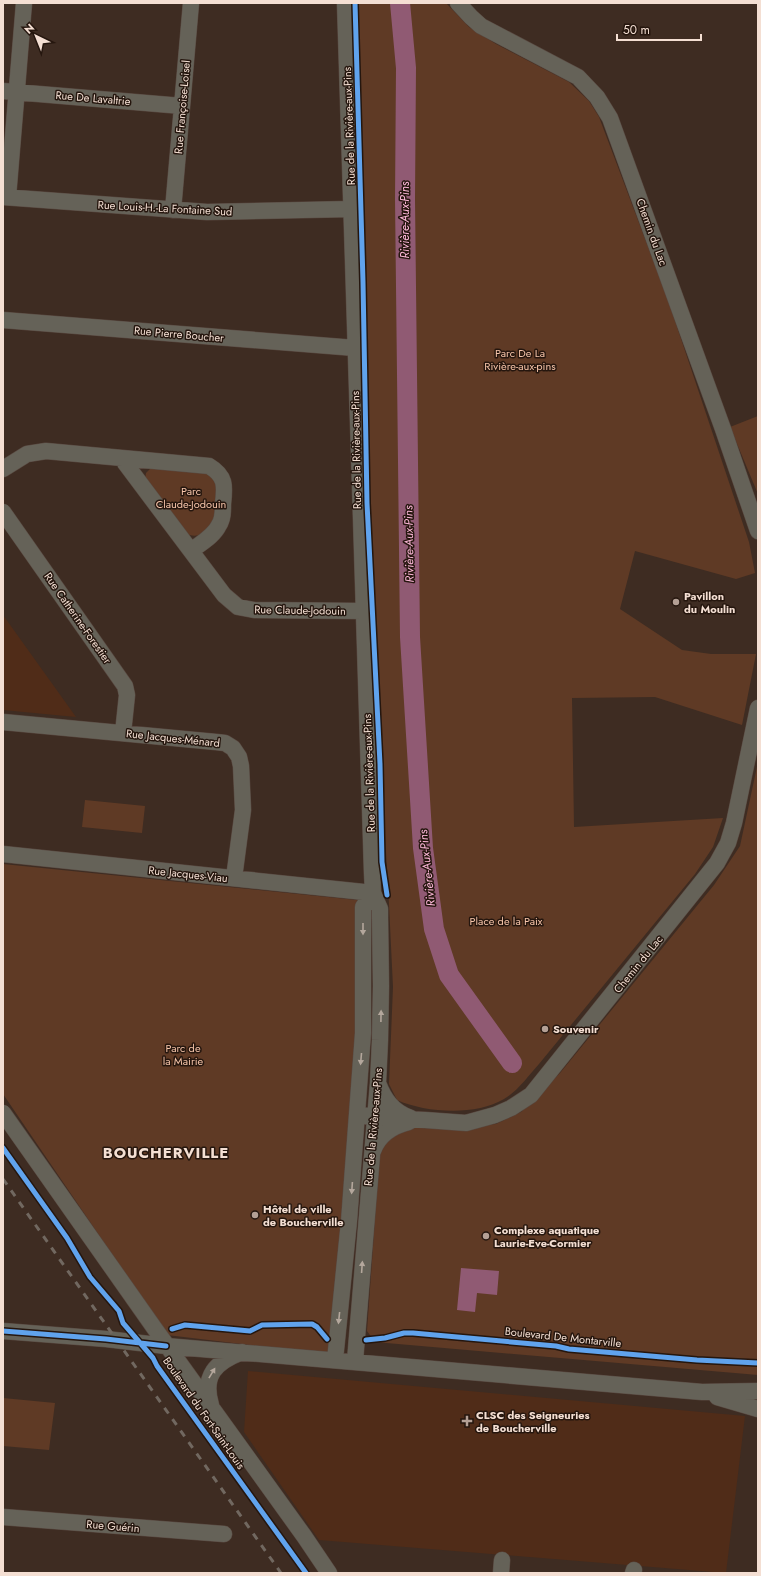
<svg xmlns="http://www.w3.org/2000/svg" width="761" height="1576" font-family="Jost,sans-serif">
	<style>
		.built { fill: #502c18 }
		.green { fill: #5f3a25 }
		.water { fill: #905a73 }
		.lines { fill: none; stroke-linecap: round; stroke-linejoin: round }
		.river { stroke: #905a73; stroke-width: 20 }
		.minor-casing { stroke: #594941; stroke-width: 17 }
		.minor { stroke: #656258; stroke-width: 16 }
		.rail { stroke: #716860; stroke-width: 3; stroke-dasharray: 7 7; stroke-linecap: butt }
		.cycleway-casing { stroke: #25160e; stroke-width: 8 }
		.cycleway { stroke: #60a3ed; stroke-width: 5 }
		.oneway { fill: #b4a79c }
		.poi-dot { fill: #b4a095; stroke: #25160e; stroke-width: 1.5 }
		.labels { text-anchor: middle; stroke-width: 3; stroke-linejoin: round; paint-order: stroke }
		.street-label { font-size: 11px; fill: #f4dfd3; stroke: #25160e }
		.park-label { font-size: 11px; fill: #f7c5aa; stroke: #25160e }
		.poi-label { font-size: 11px; font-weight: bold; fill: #f4dfd3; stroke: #25160e; text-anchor: start }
		.water-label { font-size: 12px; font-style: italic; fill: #feb9da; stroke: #25160e }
		.district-label { font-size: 15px; font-weight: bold; letter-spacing: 1px; fill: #f4dfd3; stroke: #25160e }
	</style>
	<rect width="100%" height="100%" fill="#3e2c22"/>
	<!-- built -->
	<path class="built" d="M 3,615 L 76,717 L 3,710 Z
		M 248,1371 L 745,1416 L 726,1573 L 319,1540 L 244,1432 Z"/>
	<!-- green -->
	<path class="green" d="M 352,3 L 446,3 L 469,27 L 496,44 L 569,82 L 589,101 L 599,117 L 667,297 L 749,542 L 755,573 L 736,579 L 635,551 L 620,609 L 682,650 L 711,654 L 756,654 L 742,725 L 655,697 L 572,698 L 574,827 L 723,818 L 713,847 L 695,874 L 539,1064 C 528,1076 518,1091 504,1099 C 476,1116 426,1113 397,1100 L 389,1084 L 393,987 L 388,884 L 371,612 L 370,529 L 360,347 Z
		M 758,416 L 758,494 L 730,427 Z
		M 156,468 L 207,472 L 217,480 C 216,497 220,520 205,531 C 199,536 194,537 187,534 L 145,479 L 146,473 L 150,469 Z
		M 758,762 L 758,1375 L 375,1342 L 367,1331 L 382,1120 L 470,1126 L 496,1124 L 521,1112 L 560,1073 L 714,885 L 740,846 Z
		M 85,800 L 145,806 L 142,833 L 82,827 Z
		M 3,864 L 357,900 L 355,1054 L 331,1355 L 167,1335 L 3,1094 Z
		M 3,1398 L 55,1403 L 49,1450 L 3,1446 Z"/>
	<!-- water -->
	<path class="water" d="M 461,1268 L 499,1271 L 497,1295 L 477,1293 L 475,1312 L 457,1310 Z"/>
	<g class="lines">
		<!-- river -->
		<path class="river" d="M 400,3 L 406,68 L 405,199 L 410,637 L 423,848 L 434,929 L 449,975 L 512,1063"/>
		<!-- minor casing -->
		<g class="minor-casing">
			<path id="minor" d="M 345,3 L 372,873 L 373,893 L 380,909 L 380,917 L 381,986 L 380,1040 L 378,1083 L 355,1361
				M 458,3 L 471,17 L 481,26 L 578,77 L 597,97 L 610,118 L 723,429 L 758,531
				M 3,91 L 182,106
				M 3,197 L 207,212 L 351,209
				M 8,197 L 24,3
				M 173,210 L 191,3
				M 3,320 L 355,348
				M 122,459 L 224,595 L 238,607 L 254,610 L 363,611
				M 3,469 L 27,454 L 46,451 L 209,466 C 226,476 225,486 223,504 C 223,511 223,519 219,525 C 214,536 201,543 191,551
				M 3,512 L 125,686 L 127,695 L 123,733
				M 3,722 L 216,742 L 225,743 L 233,748 L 239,757 L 241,766 L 243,810 L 234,878
				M 3,854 L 373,893
				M 378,1083 C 384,1099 393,1112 411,1118
				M 3,1113 L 155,1329 L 304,1536 L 329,1573
				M 357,1115 L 466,1123 L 495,1115 L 511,1108 L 531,1095 L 717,863 L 728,843 L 734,823 L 758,708
				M 373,1151 C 379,1134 393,1126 409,1122
				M 3,1331 L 106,1339 L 166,1346 L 702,1392 L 758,1391
				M 335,1360 L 349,1221 L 363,1033 L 363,907 L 373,893
				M 717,1397 L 758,1409
				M 211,1405 C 202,1375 216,1362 242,1352
				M 3,1517 L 224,1534
				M 501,1573 L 502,1560
				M 633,1573 L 634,1570"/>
		</g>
		<!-- minor -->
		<use href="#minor" class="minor"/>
		<!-- rail -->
		<path class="rail" d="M 3,1179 L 281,1573"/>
		<!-- cycleway casing -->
		<g class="cycleway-casing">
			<path id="cycleway" d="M 355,3 L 363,282 L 367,503 L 380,764 L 382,862 L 387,895
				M 3,1148 L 67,1238 L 90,1277 L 119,1311 L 123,1323 L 153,1358 L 157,1366 L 306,1573
				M 172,1329 L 185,1325 L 250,1331 L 262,1325 L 312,1324 L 317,1327 L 327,1339
				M 3,1331 L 106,1339 L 166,1346
				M 366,1340 L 385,1338 L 404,1333 L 413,1333 L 556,1346 L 569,1349 L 697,1360 L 758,1363"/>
		</g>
		<!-- cycleway -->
		<use href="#cycleway" class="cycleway"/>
	</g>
	<!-- one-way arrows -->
	<defs><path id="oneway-solid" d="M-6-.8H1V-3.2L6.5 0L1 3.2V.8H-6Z"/></defs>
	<g class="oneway">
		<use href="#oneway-solid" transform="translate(363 929) rotate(90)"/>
		<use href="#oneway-solid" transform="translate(381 1016) rotate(-89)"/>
		<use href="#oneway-solid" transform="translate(361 1059) rotate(95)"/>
		<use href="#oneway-solid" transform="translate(352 1188) rotate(94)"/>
		<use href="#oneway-solid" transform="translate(362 1267) rotate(-86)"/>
		<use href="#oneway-solid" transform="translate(339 1318) rotate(96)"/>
		<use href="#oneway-solid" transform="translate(212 1373) rotate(-59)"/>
	</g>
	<!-- markers -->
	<g class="poi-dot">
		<circle cx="676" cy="602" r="4"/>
		<circle cx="545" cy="1029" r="4"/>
		<circle cx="255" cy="1215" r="4"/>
		<circle cx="486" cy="1236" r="4"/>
		<path d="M465 1415h4v4h4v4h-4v4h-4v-4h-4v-4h4z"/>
	</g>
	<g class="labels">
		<!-- street labels -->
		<g class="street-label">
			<text transform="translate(93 98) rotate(5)" y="4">Rue De Lavaltrie</text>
			<text transform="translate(182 107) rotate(-85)" y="4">Rue Françoise-Loisel</text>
			<text transform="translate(349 126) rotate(-92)" y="4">Rue de la Rivière-aux-Pins</text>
			<text transform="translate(165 208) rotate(3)" y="4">Rue Louis-H.-La Fontaine Sud</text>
			<text transform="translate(652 232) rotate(70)" y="4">Chemin du Lac</text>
			<text transform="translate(179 334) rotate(5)" y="4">Rue Pierre Boucher</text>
			<text transform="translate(356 450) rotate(-91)" y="4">Rue de la Rivière-aux-Pins</text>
			<text transform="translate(300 610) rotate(1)" y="4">Rue Claude-Jodouin</text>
			<text transform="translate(78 618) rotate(55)" y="4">Rue Catherine-Forestier</text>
			<text transform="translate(173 738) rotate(6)" y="4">Rue Jacques-Ménard</text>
			<text transform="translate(369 773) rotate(-92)" y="4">Rue de la Rivière-aux-Pins</text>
			<text transform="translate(188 874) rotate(6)" y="4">Rue Jacques-Viau</text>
			<text transform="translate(638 964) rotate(-51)" y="4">Chemin du Lac</text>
			<text transform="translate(373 1127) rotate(-85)" y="4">Rue de la Rivière-aux-Pins</text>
			<text transform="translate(563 1337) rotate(6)" y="4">Boulevard De Montarville</text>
			<text transform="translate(204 1413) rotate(55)" y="4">Boulevard du Fort-Saint-Louis</text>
			<text transform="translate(113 1526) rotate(5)" y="4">Rue Guérin</text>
		</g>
		<!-- park labels -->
		<g class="park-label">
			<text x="520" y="357">Parc De La<tspan x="520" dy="13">Rivière-aux-pins</tspan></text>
			<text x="191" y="495">Parc<tspan x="191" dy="13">Claude-Jodouin</tspan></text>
			<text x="506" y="925">Place de la Paix</text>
			<text x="183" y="1052">Parc de<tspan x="183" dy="13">la Mairie</tspan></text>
		</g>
		<!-- poi labels -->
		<g class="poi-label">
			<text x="684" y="600">Pavillon<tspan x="684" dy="13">du Moulin</tspan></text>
			<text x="553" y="1033">Souvenir</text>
			<text x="263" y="1213">Hôtel de ville<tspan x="263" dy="13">de Boucherville</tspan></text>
			<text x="494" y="1234">Complexe aquatique<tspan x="494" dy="13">Laurie-Eve-Cormier</tspan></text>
			<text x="476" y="1419">CLSC des Seigneuries<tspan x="476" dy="13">de Boucherville</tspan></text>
		</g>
		<!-- water labels -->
		<g class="water-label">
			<text transform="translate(405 220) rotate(-90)" y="4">Rivière-Aux-Pins</text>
			<text transform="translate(409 544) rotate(-91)" y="4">Rivière-Aux-Pins</text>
			<text transform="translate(427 868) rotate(-96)" y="4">Rivière-Aux-Pins</text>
		</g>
		<!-- district labels -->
		<g class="district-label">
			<text x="166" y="1158">BOUCHERVILLE</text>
		</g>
	</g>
	<!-- border -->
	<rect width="761" height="1576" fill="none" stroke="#f4dfd3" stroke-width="8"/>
	<!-- north arrow -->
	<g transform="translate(36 36) rotate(317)" stroke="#25160e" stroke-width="3" paint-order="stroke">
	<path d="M0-3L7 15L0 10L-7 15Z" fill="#f4dfd3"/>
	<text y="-6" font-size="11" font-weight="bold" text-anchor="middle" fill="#f4dfd3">N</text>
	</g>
	<!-- scale -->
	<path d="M617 34v6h84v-6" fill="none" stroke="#f4dfd3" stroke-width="2"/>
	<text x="623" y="34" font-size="12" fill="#f4dfd3" stroke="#25160e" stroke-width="3" paint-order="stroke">50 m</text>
</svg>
